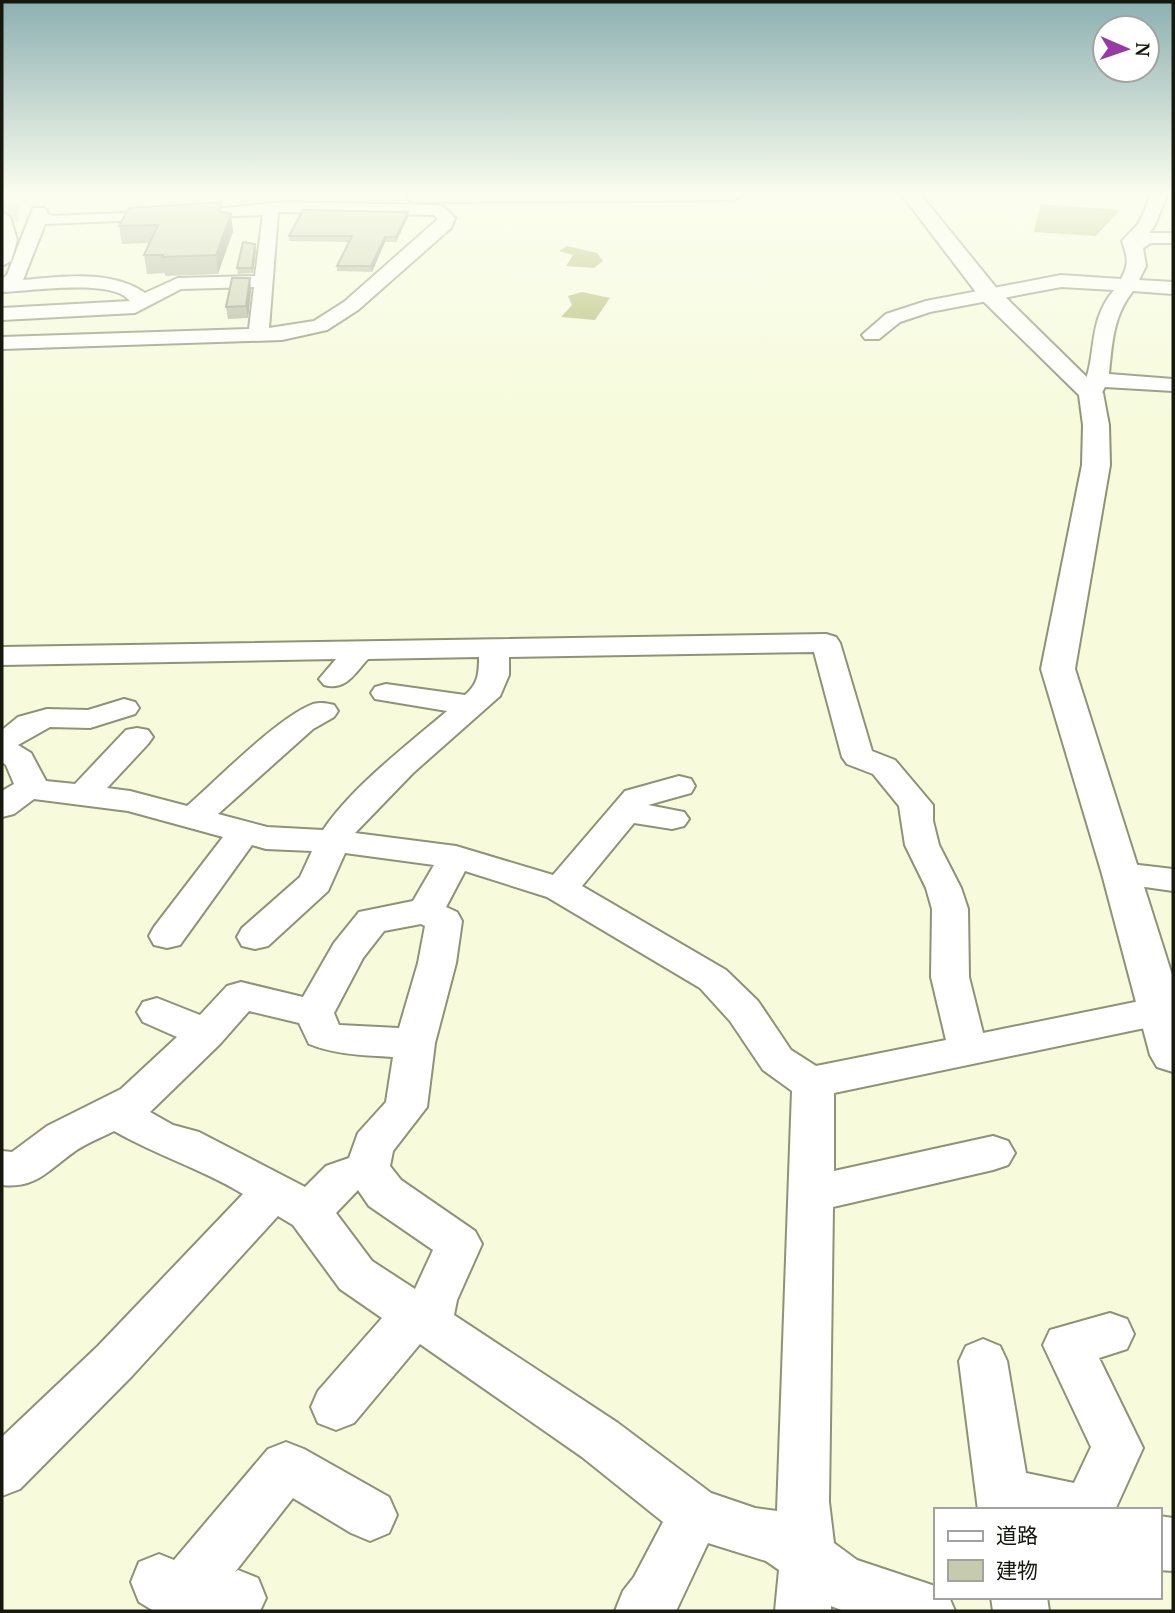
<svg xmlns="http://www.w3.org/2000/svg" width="1175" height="1613" font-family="'PT Serif','Noto Sans JP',serif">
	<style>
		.forest { fill: #b1b96e }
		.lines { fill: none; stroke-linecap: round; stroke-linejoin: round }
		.minor-tunnel { stroke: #d5d9bd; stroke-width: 18; stroke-dasharray: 18 9; stroke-linecap: butt }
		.minor-casing { stroke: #8e9276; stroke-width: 4 }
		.major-casing { stroke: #8e9276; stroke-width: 4 }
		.minor { fill: #fff; fill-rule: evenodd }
		.major { fill: #fff; fill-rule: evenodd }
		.wall { fill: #abaf95 }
		.shaded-wall { fill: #8b8e79 }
		.building { fill: #c7cbad; stroke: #8b8e79; stroke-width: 2 }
	</style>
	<rect width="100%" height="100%" fill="#f7fbdc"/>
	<!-- forest -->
	<path class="forest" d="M 1040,204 L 1120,210 L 1096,236 L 1034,232 Z
		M 567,246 L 597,253 L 603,261 L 594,268 L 566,266 L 573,255 L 559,251 Z
		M 582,292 L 610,298 L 595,320 L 561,317 L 572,305 L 568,296 Z"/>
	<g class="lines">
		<!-- minor-tunnel -->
		<path class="minor-tunnel" d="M 2,214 L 19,213"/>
		<!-- minor casing -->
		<g class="minor-casing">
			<path id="minor" d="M 408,195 L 742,195 L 734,200 L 415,202 L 409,200 Z
				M 1151,195 L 1167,195 L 1155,225 L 1149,233 L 1173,233 L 1173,243 L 1151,243 L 1143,248 L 1146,266 L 1139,280 L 1173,282 L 1173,294 L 1133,291 C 1113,316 1112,344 1109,374 L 1173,379 L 1173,391 L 1105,387 L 1099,398 L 1083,398 L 1080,393 C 1099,359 1085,324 1114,290 L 1061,287 L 930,312 L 900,322 L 879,339 L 865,339 L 862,335 L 886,314 L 926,301 L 1061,275 L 1121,279 C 1130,263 1127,256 1122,241 L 1139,223 Z
				M 283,202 L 438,205 L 444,207 L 455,218 L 451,228 L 358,310 L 327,330 L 282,340 L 2,349 L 2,337 L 249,329 L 254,287 L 181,289 L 135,313 L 2,320 L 2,308 L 130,301 C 113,278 30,291 2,292 L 2,279 L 7,275 L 33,208 L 45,208 L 48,214 L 53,216 L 217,209 ZM 278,212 L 434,215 L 438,219 L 344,302 L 314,321 L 269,328 ZM 263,215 L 255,276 L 178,278 L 145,293 C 111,269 61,277 23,280 L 45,224 Z
				M 2,212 L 10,217 L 17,240 L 11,261 L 2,266 Z
				M 826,634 L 836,637 L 840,643 L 872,751 L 895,760 L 933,805 L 933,821 L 939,845 L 961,888 L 968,909 L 969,977 L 983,1033 L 1135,1002 L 1160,998 L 1173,1002 L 1173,1032 L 1156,1026 L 1135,1030 L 834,1093 L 834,1171 L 993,1136 L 1008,1141 L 1015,1153 L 1008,1165 L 993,1170 L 833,1207 L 829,1502 L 834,1543 L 857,1560 L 935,1586 L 935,1597 L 949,1597 L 955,1611 L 844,1611 L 831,1606 L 831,1611 L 775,1611 L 779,1570 L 766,1561 L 708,1543 L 676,1611 L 615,1611 L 623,1591 L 634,1577 L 663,1522 L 582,1457 L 420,1344 L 354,1423 L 336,1430 L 318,1423 L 311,1407 L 318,1391 L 382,1318 L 340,1289 L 293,1225 L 278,1216 L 132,1376 L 20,1489 L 2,1496 L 2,1437 L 98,1346 L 243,1194 C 202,1169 156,1155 114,1131 C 101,1138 86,1143 74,1152 C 48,1170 36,1189 2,1185 L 2,1151 L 12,1152 L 47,1126 L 121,1089 L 177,1037 L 143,1022 L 137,1012 L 143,1002 L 157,998 L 200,1015 L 227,986 L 241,982 L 303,997 L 334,943 L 359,912 L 413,901 L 434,865 L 345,853 L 328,891 L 268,946 L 255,949 L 242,946 L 237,937 L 242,928 L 300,877 L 312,851 L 266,849 L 252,845 L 180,945 L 167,948 L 154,945 L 149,936 L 154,927 L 223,837 L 128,811 L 34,799 L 14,814 L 2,817 L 2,791 L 14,784 L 6,765 L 2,762 L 2,730 L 18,717 L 47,709 L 88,710 L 124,699 L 135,702 L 139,708 L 135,714 L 90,728 L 50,727 L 18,745 L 31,753 L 46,781 L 75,784 L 126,730 L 137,728 L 148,730 L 153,737 L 148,744 L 107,788 L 130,791 L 187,806 C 217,780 278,717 313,704 C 321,702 326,703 334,705 L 338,711 L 334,717 L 313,729 L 218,814 L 267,827 L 323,830 C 352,787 407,745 447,711 L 375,699 L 371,693 L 375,687 L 386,684 L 465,695 C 478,684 479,674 479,657 L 368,659 C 354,674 346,691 324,685 L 319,679 L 336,659 L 2,665 L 2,647 ZM 814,652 L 842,757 L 847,764 L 873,774 L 899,806 L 905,845 L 926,888 L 932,909 L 931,977 L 946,1040 L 816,1066 L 791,1050 L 758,1001 L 726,970 L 582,886 L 634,823 L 672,829 L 684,826 L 689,819 L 684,812 L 648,805 L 691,793 L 695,786 L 691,779 L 679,776 L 625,791 L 553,875 L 456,846 L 355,833 L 413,773 L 500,696 L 509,675 L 509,657 ZM 465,871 L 547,897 L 700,988 L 730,1021 L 763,1070 L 792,1091 L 777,1511 L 755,1508 L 711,1493 L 618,1423 L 454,1315 L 457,1300 L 482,1244 L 475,1231 L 401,1180 L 390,1166 L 393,1151 L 427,1107 L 435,1043 L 456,963 L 462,921 L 457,912 L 446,907 ZM 421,924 L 425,926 L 418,963 L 399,1028 L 339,1025 L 334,1013 L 363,958 L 384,931 ZM 249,1011 L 299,1023 L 309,1044 C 337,1055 363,1055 393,1057 L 386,1102 L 358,1133 L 349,1158 L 326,1166 L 305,1187 L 199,1132 L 173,1125 L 150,1112 L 220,1044 ZM 358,1190 L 369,1206 L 433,1250 L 415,1289 L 372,1261 L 336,1213 Z
				M 1122,863 L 1173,869 L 1173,891 L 1110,882 L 1104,874 L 1110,866 Z
				M 1110,1313 L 1127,1319 L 1134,1334 L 1127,1349 L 1099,1358 L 1143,1448 L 1115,1510 L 978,1510 L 959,1361 L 966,1346 L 983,1339 L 1000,1346 L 1007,1361 L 1026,1473 L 1074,1483 L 1091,1447 L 1043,1345 L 1050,1330 Z
				M 286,1442 L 304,1449 L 389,1497 L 397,1515 L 389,1533 L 370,1541 L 351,1533 L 293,1498 L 235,1572 L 238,1570 L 258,1578 L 266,1598 L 260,1611 L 154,1611 L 139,1602 L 131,1582 L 139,1562 L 159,1554 L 174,1560 L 268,1449 Z
				M 1159,1516 L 1173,1518 L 1173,1571 L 1159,1570 Z
				M 991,1597 L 1047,1597 L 1049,1611 L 993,1611 Z"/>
		</g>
		<!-- major casing -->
		<g class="major-casing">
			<path id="major" d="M 902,195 L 921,195 L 998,290 L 1103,393 L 1109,425 L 1110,465 L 1075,669 L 1173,978 L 1173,1072 L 1157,1067 L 1150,1055 L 1102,874 L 1041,669 L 1082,465 L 1083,425 L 1079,395 L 982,300 Z"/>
		</g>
		<!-- minor -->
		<use href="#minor" class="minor"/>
		<!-- major -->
		<use href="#major" class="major"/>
	</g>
	<!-- wall -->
	<path class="wall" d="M 223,212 L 233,231 L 218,274 L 165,276 L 165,273 L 147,274 L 144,255 L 149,243 L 122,244 L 119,226 Z
		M 408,217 L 396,242 L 385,242 L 372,272 L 337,271 L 337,266 L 349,242 L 289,241 L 289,236 Z
		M 256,250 L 253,273 L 238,274 L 237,268 Z
		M 251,290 L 248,318 L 228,319 L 226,307 Z"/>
	<!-- shaded-wall -->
	<path class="shaded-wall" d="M 408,212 L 408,217 L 396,242 L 396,237 Z
		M 231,214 L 233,231 L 218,274 L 216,255 Z
		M 385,237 L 385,242 L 372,272 L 371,266 Z
		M 255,244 L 256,250 L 253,273 L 252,268 Z
		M 250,278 L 251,290 L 248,318 L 246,306 Z"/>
	<!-- building -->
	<path class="building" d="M 222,202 L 219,211 L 231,214 L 216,255 L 162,257 L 163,255 L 144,255 L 158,225 L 119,226 L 129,208 Z
		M 303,210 L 408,212 L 396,237 L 385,237 L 371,266 L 337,266 L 352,236 L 289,236 Z
		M 243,242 L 255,244 L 252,268 L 237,268 Z
		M 232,278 L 250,278 L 246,306 L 226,307 Z"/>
	<!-- sky -->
	<linearGradient id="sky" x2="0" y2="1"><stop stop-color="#8cb0b1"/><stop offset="0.46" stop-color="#fbfdef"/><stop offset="1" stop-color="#fbfdef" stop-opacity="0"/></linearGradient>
	<rect width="1175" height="421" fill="url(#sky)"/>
	<!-- border -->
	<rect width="1175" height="1613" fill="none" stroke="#16180d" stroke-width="7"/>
	<!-- legend -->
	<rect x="934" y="1508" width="228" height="91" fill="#ffffff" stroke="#a2a39e" stroke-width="2"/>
	<rect x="948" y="1531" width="35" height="10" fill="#ffffff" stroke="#a2a39e" stroke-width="2"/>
	<text x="996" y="1543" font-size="21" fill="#16180d">道路</text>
	<rect x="948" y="1560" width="35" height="21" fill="#c7cbad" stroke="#a2a39e" stroke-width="2"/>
	<text x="996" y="1578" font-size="21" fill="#16180d">建物</text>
	<!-- north arrow -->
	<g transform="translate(1126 49) rotate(92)"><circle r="33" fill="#ffffff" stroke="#a2a39e" stroke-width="2"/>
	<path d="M0-5L12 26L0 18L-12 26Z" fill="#963aa4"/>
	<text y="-10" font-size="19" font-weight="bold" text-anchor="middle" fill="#16180d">N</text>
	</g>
</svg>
